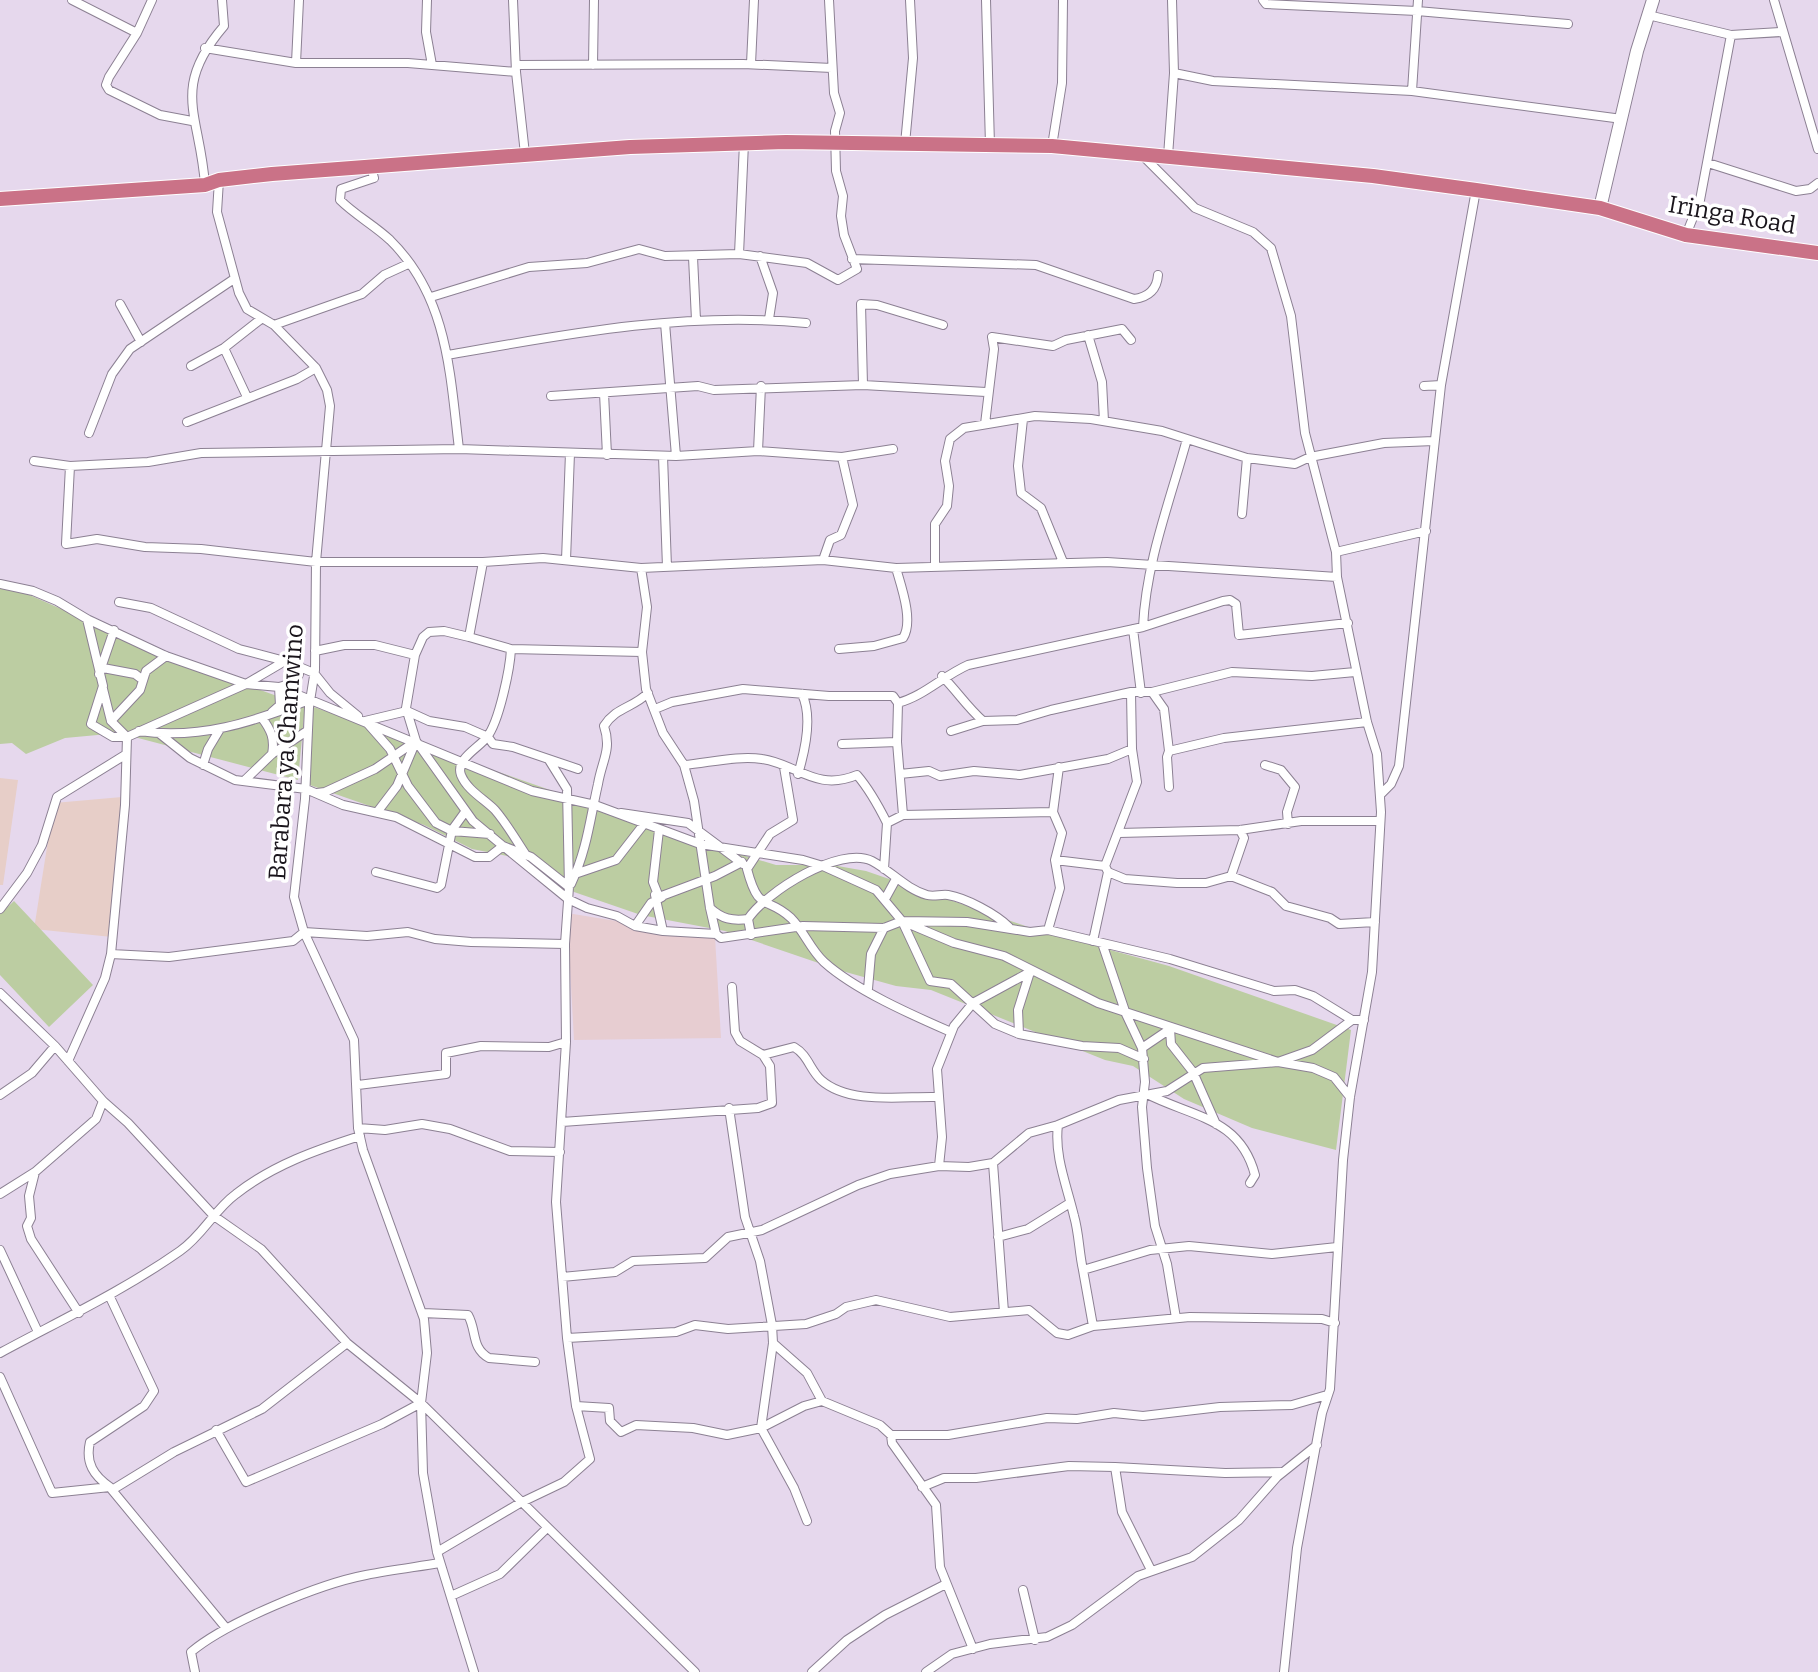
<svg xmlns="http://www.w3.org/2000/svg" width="1818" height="1672" font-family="Bitter,serif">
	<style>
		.commercial { fill: #e7cdd1 }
		.education { fill: #e7cec8 }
		.green { fill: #bccda2 }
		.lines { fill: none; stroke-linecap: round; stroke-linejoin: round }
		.street-casing { stroke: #8c8093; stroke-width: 10 }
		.secondary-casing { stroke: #8c8093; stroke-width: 14 }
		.highway-casing { stroke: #fff; stroke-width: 16 }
		.street { stroke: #fff; stroke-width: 8 }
		.secondary { stroke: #fff; stroke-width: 12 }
		.highway { stroke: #ca7287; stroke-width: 14 }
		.labels { text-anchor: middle; stroke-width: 7; stroke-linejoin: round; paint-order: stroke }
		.street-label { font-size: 24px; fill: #19141b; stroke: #fff }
	</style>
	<rect width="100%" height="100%" fill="#e6d8ed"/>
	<!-- commercial -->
	<path class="commercial" d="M 567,913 L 715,937 L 721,1038 L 574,1040 Z"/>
	<!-- education -->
	<path class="education" d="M 0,778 L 18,780 L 3,885 L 0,885 Z
		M 122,797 L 112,937 L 34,929 L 54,803 Z"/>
	<!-- green -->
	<path class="green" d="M 0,582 L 182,662 L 305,706 L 298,780 L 119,733 L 65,738 L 26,754 L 12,743 L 0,744 Z
		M 311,706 L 692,840 L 776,865 L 832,865 L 866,871 L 1037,930 L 1169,966 L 1351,1030 L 1336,1150 L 1252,1128 L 1184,1099 L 1133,1066 L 1105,1060 L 931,990 L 896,986 L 842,971 L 725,931 L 641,915 L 574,892 L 528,860 L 472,849 L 424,825 L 304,783 Z
		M 14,901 L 93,985 L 49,1027 L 0,975 L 0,914 Z"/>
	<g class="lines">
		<!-- street casing -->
		<g class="street-casing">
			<path id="street" d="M 72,0 L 137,33 L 109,77 L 106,85 L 109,90 L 160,115 L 192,121
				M 427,0 L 426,32 L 432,65
				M 513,0 L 516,72 L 525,154
				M 986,0 L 990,145
				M 1263,0 L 1266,4 L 1417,11 L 1568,24
				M 1774,0 L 1818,149
				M 1648,15 L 1731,35 L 1700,200 L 1686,235
				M 137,33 L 152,0
				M 1731,35 L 1782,32
				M 205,48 L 296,63 L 408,63 L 516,72
				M 296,63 L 299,0
				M 751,64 L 754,0
				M 516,65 L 743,64 L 832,68
				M 593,65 L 594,0
				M 1174,73 L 1213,81 L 1412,91 L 1622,119
				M 1412,91 L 1418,0
				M 905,144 L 913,58 L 910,0
				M 1052,146 L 1062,83 L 1063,0
				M 1141,154 L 1195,208 L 1253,232 L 1271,248 L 1291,316 L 1305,433 L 1336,552 L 1337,577 L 1367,722 L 1377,754 L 1381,812 L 1372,972 L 1350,1097 L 1343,1160 L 1330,1389 L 1322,1413 L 1297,1548 L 1284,1672
				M 1168,156 L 1174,73 L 1172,0
				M 1708,163 L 1796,191 L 1810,189 L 1818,183
				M 371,167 L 374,178 L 341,189 L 340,200 C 355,215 374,225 390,240 C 448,297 450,374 459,449
				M 219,180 L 217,212 L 239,293 L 247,309 L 274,325 L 316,368 L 327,390 L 330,406 L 316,562 L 315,670 L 309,707 L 305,799 L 294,897 L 304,932 L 354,1040 L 358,1128 L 363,1150 L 424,1319 L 427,1353 L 421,1403 L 423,1473 L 437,1552 L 474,1672
				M 205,185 C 200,114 170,89 224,26 L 222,0
				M 739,254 L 744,143
				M 760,256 L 773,293 L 769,319
				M 693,257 L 696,320
				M 852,259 L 1036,265 L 1134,299 C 1149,297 1157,289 1158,275
				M 431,297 L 529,267 L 587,263 L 639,249 L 665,256 L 739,254 L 807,263 L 838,280 L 857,269 L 844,235 L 841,216 L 843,196 L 836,171 L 835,131 L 840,113 L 834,93 L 829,0
				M 120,304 L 141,342
				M 665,323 L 676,456
				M 274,325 L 362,294 L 384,275 L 408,264
				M 1088,335 L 1102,382 L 1104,421
				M 224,348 L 247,397
				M 448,355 C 566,334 687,311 806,323
				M 191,366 L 224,348 L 261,319
				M 863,385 L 861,304 L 877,305 L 943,325
				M 1424,386 L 1441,385
				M 604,393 L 607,455
				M 551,396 L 698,386 L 714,390 L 863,385 L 986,392
				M 1023,419 L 1018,466 L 1021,493 L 1041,508 L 1063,562
				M 187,422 L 297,379 L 316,368
				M 985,424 L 994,349 L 992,337 L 1053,346 L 1066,340 L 1122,329 L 1131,340
				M 89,433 L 112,374 L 130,349 L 234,279
				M 758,451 L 761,386
				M 663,456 L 667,567
				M 34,461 L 70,466 L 148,462 L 201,453 L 459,449 L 676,456 L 758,451 L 842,457 L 893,449
				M 70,466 L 66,544 L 97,539 L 145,547 L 201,549 L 316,562 L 483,562 L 543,558 L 641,568 L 823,560 L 896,568 L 1107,562 L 1337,577
				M 1242,514 L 1247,458
				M 1336,552 L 1426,531
				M 566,560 L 570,453
				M 823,560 L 830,540 L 841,535 L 853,505 L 842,457
				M 483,562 L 469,637 L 444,631 L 429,632 L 423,637 L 415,655 L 406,708 L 416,741 L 473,821 L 503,846 L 531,857 L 569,887
				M 935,565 L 935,524 L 947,506 L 949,486 L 945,461 L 950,439 L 964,428 L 1035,416 L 1091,419 L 1162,431 L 1247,458 L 1295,464 L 1310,457 L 1384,443 L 1434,441
				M 641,568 L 647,607 L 642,652 L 646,689 L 663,733 L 684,765 L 694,801 L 710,908 L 716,934 L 721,938 L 803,926 L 884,928 L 902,921 L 954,943 L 1004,956 L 1098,1003 L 1278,1062 L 1312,1050 L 1352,1020
				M 0,584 L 33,591 L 57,601 L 87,619 L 166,656 L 246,684 L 279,687 L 532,791 L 595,805 L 700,844 L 803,860 L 823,866 L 876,890 L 902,921 L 967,922 L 1030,932 L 1048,930 L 1170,959 L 1274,991 L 1295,990 L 1313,996 L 1352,1020 L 1364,1020
				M 119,602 L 151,608 L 239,649 L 285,661 L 314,673 L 330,693 L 358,716
				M 87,619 L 103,686 L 91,724 L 113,737 L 127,737 L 246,684 L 285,661
				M 1143,627 C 1146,562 1170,501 1187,439
				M 1133,629 L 1141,693
				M 469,637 L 511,649 L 642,652
				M 511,649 C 510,669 499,722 487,737 C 479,748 455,759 461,775 C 467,790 484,799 495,810 C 507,824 516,840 526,855
				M 839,649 L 874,646 L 903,638 C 914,621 901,586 896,568
				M 315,651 L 344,645 L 375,645 L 415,655
				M 103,668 L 135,674 L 143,680
				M 99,674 L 114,630
				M 942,676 C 957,691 967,707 983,721 L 1017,720 L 1051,710 L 1131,692 L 1152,692 L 1232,672 L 1312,676 L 1355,672
				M 103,689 L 111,721 L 127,737
				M 1152,692 L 1164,709 L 1169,751 L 1167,757 L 1169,787
				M 655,709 L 672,702 L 743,689 L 829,696 L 893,696 L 898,703
				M 272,712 L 280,705 L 279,687 L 296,682 L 299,674 L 296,665
				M 262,718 C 271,730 275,739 272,754
				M 111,721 L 140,690 L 146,671 L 166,656
				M 365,721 L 407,711 L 429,721 L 465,727 L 488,737 L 493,744 L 513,747 L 578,769
				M 368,724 L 390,749 L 408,786 L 436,823 L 452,831 L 490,834
				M 139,731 C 199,740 253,722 309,700
				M 951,731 L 983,721
				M 160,734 L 190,758 L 235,780 L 306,789 L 343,805 L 396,817 L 475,857 L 489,857 L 503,846 L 568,899 L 587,908 L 617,916 L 635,926 L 663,931 L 716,934
				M 842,744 L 897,742
				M 1169,751 L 1224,738 L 1367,722
				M 203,765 L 208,749 L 220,729
				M 684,765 C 708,763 739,755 762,759 C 797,764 816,792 857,775 C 870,790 878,805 887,823
				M 1265,765 L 1281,770 L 1295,787 L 1287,812 L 1288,824
				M 784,767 L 793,820 L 770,834 L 747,869 C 759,914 766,895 791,918 C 804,931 810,949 824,962 C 855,990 912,1015 951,1032
				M 798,774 C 805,751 813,717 802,694
				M 900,774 L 929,771 L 940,776 L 974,771 L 1020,775 L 1108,759 L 1132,749
				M 245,780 L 272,754 L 307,731
				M 317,793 L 325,792 L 375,769 L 416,741
				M 1381,794 L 1391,784 L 1399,766 L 1441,385 L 1476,190
				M 378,811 L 397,786 L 416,741
				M 621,813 L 688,823 L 743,864
				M 903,815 L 1053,812
				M 659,830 L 653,882 L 659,897 L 715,876 L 742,862
				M 1119,833 L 1240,830 L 1301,821 L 1380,821
				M 1055,860 L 1105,866
				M 884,869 L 887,823 L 903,815 L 897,742 L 898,703 C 924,696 943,676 968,665 L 1143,627 L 1223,601 L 1230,600 L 1236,604 L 1239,635 L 1348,623
				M 376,872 L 437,888 L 441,885 L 452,830 L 465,812
				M 1108,872 L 1125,879 L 1177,883 L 1206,883 L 1231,876 L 1272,892 L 1286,906 L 1330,918 L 1339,924 L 1375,922
				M 575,874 L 616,860 L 644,824
				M 1231,876 L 1244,838 L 1240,830
				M 571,884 C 587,850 590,819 598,784 C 602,760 612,750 604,726 C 616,707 633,708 648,693
				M 655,895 L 663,931
				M 885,899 L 896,879
				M 710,908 C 722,919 732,921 748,919
				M 0,909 L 27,873 L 42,845 L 57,797 L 125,755
				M 902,921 L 930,981 L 951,984 L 995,1024 L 1019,1034 L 1082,1046 L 1119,1048 L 1144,1059
				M 635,926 L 651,903 L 662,897
				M 1048,930 L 1060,888 L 1055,860 L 1062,833 L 1053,812 L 1059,767
				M 751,935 L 748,919 C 766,892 840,845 872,861 C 891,871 906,889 927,895 C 934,897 941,894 948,895 C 966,898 996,914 1009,927
				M 1093,941 L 1108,872 L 1105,866 L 1137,782 L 1132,749 L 1131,692
				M 1102,943 L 1126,1014 L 1142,1048 L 1145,1082 L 1142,1107 L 1147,1168 L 1155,1226 L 1167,1264 L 1176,1318
				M 111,954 L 169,957 L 293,941 L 304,932 L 367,936 L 408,932 L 435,939 L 471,942 L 565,944
				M 868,989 L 871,954 L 884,928
				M 0,993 L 55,1046 L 103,1101 L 128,1123 L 214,1216 L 261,1249 L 347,1343 L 421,1403 L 695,1672
				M 1170,1029 L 1171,1044 L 1193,1072 L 1216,1124
				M 1019,1034 L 1018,1010 L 1030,972
				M 1142,1048 L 1170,1029
				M 763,1055 L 794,1047 C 808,1055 810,1070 821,1080 C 849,1105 903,1096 937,1097
				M 68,1061 L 105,978 L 111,954 L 125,805 L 127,737
				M 358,1085 L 446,1074 L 446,1053 L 481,1046 L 549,1047 L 566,1042
				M 1145,1093 C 1191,1117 1240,1117 1255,1175 L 1250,1183
				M 0,1095 L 32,1073 L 55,1046
				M 729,1108 L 745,1217 L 760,1261 L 772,1325 L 773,1343 L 761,1428 L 794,1488 L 807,1521
				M 562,1122 L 758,1108 L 772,1103 L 770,1066 L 763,1055 L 740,1041 L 735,1032 L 732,987
				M 1058,1125 C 1054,1156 1067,1186 1074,1216 C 1079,1233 1079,1252 1083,1270 L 1150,1250 L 1189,1246 L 1272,1254 L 1337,1247
				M 358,1128 L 385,1130 L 422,1124 L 450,1129 L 510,1151 L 560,1152
				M 993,1163 L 1004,1312
				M 939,1166 L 942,1137 L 937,1069 L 954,1026 L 973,1003 L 1030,972
				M 0,1194 L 35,1172
				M 998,1237 L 1028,1229 L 1070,1203
				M 0,1250 L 38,1332
				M 1083,1270 L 1093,1326
				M 562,1277 L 615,1272 L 633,1261 L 705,1258 L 728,1237 L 762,1230 L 858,1185 L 890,1174 L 939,1166 L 969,1167 L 993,1163 L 1029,1133 L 1058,1125 L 1119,1100 L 1167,1091 L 1203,1068 L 1278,1062 L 1313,1068 L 1334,1077 L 1350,1097
				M 109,1295 L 154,1391 L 144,1406 L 90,1442 C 85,1463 94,1476 110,1487
				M 79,1313 L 31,1239 L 27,1226 L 31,1218 L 29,1196 L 35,1172 L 96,1119 L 103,1101
				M 423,1313 L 468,1315 C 477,1331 471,1348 489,1358 L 535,1362
				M 567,1338 L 676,1332 L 695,1325 L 728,1329 L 806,1324 L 836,1314 L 846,1307 L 876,1300 L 950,1317 L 1029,1310 L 1057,1333 L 1068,1335 L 1093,1326 L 1190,1317 L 1322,1319 L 1335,1323
				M 773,1343 L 807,1373 L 822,1401
				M 0,1353 C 61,1320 123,1291 180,1251 C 203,1235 214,1210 236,1194 C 273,1165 316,1150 360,1136
				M 0,1377 L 52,1493 L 110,1487 L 112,1490 L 174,1452 L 262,1409 L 347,1343
				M 576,1406 L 609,1408 L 610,1421 L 621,1432 L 636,1425 L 693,1428 L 727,1435 L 761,1428 L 804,1406 L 822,1401 L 880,1425 L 891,1435 L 892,1443 L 936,1505 L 940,1567 L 973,1649
				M 216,1430 L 246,1482 L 382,1424 L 421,1403
				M 891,1435 L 948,1435 L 1047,1418 L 1077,1419 L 1114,1413 L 1143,1416 L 1220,1407 L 1292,1405 L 1327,1395
				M 922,1487 L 944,1478 L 976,1478 L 1069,1466 L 1115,1467
				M 112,1490 L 226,1628
				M 437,1552 L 520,1503 L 564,1482 L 590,1459 L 576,1406 L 567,1338 L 556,1202 L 566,1042 L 565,944 L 569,887 L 567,789 L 549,760
				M 1151,1570 L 1122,1512 L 1115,1467 L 1225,1473 L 1282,1472
				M 1023,1590 L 1035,1640
				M 451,1596 L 500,1574 L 546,1529
				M 195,1672 L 191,1652 C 227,1622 319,1584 366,1575 C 391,1570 416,1567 440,1563
				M 812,1672 L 847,1640 L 885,1615 L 946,1584
				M 926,1672 L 952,1654 L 990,1644 L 1047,1637 L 1072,1625 L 1138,1576 L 1192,1557 L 1239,1520 L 1277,1477 L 1317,1445"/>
		</g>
		<!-- secondary casing -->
		<g class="secondary-casing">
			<path id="secondary" d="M 1600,208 L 1637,51 L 1653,0"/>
		</g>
		<!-- highway casing -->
		<g class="highway-casing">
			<path id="highway" d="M 0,199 L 205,185 L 219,180 L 272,174 L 630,147 L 786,142 L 1052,146 L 1373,176 L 1476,190 L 1600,208 L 1686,235 L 1818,253"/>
		</g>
		<!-- street -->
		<use href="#street" class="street"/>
		<!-- secondary -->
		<use href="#secondary" class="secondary"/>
		<!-- highway -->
		<use href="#highway" class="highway"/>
	</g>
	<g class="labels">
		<!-- street labels -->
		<g class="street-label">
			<text transform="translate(1732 215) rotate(10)" y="8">Iringa Road</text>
			<text transform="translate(286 752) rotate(-86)" y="8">Barabara ya Chamwino</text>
		</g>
	</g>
</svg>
